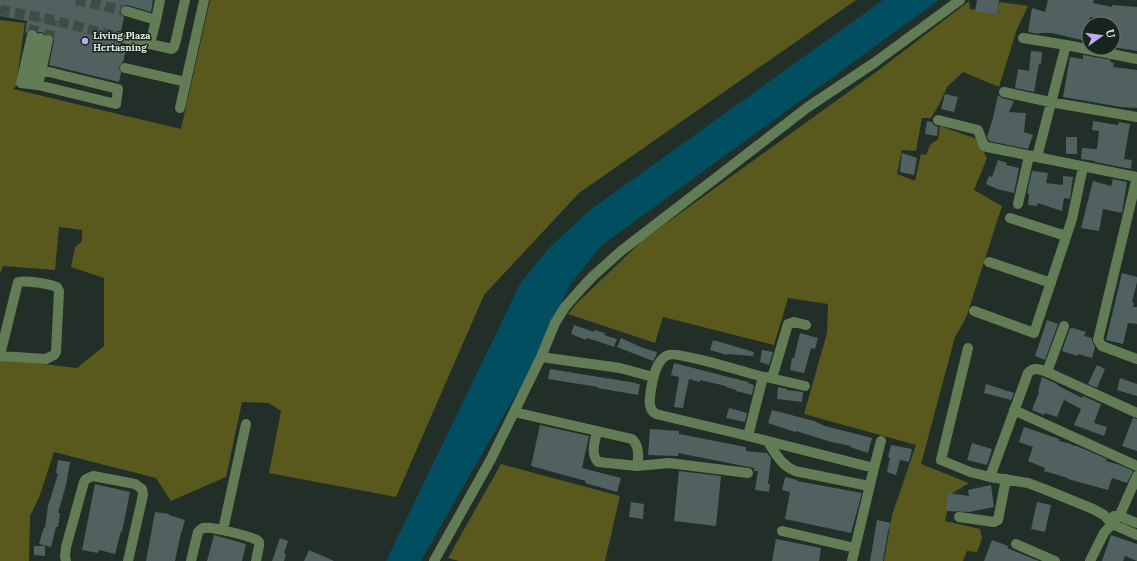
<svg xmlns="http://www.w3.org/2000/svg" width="1137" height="561" font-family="Lora,serif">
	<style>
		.green { fill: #59581d }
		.water { fill: #004e5f }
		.building { fill: #506160 }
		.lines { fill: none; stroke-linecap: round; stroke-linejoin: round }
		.minor-tunnel { stroke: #3f4c45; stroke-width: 10; stroke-dasharray: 10 5; stroke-linecap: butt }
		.minor { stroke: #627d56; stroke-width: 10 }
		.poi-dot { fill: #c2a8f2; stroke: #18251e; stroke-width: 1.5 }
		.labels { text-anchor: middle; stroke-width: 3; stroke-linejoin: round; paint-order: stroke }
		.poi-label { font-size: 10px; font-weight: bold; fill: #e6eeea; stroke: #18251e; text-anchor: start }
	</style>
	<rect width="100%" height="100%" fill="#212f28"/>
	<!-- green -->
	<path class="green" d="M 210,0 L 856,0 L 579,193 L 484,295 L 396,497 L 269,473 L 281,411 L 269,403 L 242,402 L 226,477 L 171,501 L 156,478 L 54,452 L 40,495 L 30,516 L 29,561 L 0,561 L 0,359 L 77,368 L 104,346 L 104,278 L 71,267 L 75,247 L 82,241 L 82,230 L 59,227 L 55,270 L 3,266 L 0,274 L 0,20 L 25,23 L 16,86 L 13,89 L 181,129 Z
		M 969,1 L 970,9 L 997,15 L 999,2 L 1028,6 L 1017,29 L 999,87 L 963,72 L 947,87 L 939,105 L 931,118 L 922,118 L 916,151 L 902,150 L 897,174 L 915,181 L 921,154 L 926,155 L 930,145 L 938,139 L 940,126 L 977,139 L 987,158 L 974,190 L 1002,206 L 966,318 L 955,337 L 921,464 L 969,483 L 951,494 L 945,521 L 980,529 L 982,538 L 977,552 L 967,551 L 963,561 L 884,561 L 892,515 L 916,445 L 804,414 L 827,333 L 828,304 L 788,298 L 774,345 L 663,317 L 655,343 L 568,314 L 577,303 L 643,240 L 883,67 Z
		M 501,464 L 620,496 L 605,561 L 459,561 L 448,558 Z"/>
	<!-- water -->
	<path class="water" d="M 883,0 L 939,0 L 601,246 L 570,285 L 523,382 L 421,561 L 386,561 L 521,282 L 549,248 L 590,210 Z"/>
	<!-- building -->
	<path class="building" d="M 0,0 L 153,0 L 151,12 L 127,5 L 124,5 L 120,9 L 120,13 L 124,17 L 121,31 L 117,31 L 113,36 L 114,41 L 121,44 L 121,49 L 126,50 L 123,62 L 119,67 L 121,73 L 119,82 L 49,65 L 54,41 L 53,36 L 49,34 L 45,34 L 42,32 L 38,32 L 33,29 L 30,29 L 25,34 L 27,21 L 0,16 Z
		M 977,0 L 999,0 L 997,15 L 975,11 Z
		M 1048,0 L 1094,0 L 1093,3 L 1112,7 L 1112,5 L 1137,7 L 1137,51 L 1113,47 L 1113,20 L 1090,17 L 1086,41 L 1052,33 L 1039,33 L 1039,34 L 1028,32 L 1032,8 L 1045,12 Z
		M 1031,51 L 1042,52 L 1041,64 L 1039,64 L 1034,92 L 1015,88 L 1018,69 L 1029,71 Z
		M 1083,55 L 1111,60 L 1110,62 L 1114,63 L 1113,67 L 1137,70 L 1137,108 L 1121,107 L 1063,97 L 1070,57 L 1083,59 Z
		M 945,94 L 958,97 L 954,112 L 941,109 Z
		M 998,95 L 1002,98 L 1014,101 L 1009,112 L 1026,113 L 1024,132 L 1033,135 L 1028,149 L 989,141 L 987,137 L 993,118 Z
		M 927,121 L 932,122 L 934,125 L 938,127 L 937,136 L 925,134 Z
		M 1093,121 L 1118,125 L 1119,122 L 1130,124 L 1124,159 L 1132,160 L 1131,169 L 1095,162 L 1095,161 L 1081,159 L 1082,148 L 1097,149 L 1099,131 L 1092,130 Z
		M 1066,137 L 1077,137 L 1077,154 L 1066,154 Z
		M 902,153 L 917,158 L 914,175 L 900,172 Z
		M 998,160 L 1007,163 L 1006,165 L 1019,168 L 1014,193 L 997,189 L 986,184 L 989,176 L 992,177 Z
		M 1032,171 L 1048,173 L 1046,183 L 1063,185 L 1063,176 L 1073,177 L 1070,199 L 1064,198 L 1062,211 L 1038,203 L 1037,206 L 1028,205 L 1029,194 L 1027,193 Z
		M 1113,179 L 1127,182 L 1122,213 L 1103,209 L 1099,231 L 1081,228 L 1093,181 L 1111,186 Z
		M 1122,273 L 1137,277 L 1137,282 L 1132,302 L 1134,303 L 1133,307 L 1137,307 L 1137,324 L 1128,323 L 1123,344 L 1106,340 Z
		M 1047,320 L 1058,324 L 1045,360 L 1035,356 Z
		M 574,325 L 594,332 L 594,330 L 605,333 L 604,335 L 617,339 L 614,347 L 597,341 L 587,338 L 586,340 L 571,334 Z
		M 1070,328 L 1072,329 L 1073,328 L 1086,332 L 1084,336 L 1092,338 L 1092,341 L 1095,347 L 1092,358 L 1078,354 L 1077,356 L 1062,351 Z
		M 800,333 L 818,338 L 815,349 L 811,348 L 804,373 L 790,370 L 792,358 L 794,358 Z
		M 621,338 L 643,348 L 657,352 L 656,356 L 653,361 L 617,347 Z
		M 713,340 L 754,352 L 753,356 L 727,354 L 727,355 L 710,350 Z
		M 762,350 L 773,352 L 769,365 L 760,362 Z
		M 674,363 L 748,382 L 748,383 L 754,385 L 752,395 L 736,391 L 736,390 L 726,387 L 726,386 L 700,380 L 700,382 L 689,379 L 683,408 L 674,407 L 679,377 L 671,375 Z
		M 1097,365 L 1105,369 L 1097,388 L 1088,384 Z
		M 550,369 L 636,383 L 636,384 L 640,384 L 638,395 L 598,388 L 598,387 L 548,379 Z
		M 1042,377 L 1057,384 L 1057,385 L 1082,398 L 1083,396 L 1101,404 L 1094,423 L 1107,427 L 1104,436 L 1074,425 L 1081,409 L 1064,400 L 1057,417 L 1045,413 L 1044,415 L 1032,410 L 1039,392 L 1038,391 Z
		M 1120,378 L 1137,384 L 1137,396 L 1117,390 Z
		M 986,384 L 1014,393 L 1011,400 L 984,393 Z
		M 778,387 L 787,389 L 787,390 L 803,392 L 802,402 L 777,399 Z
		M 729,408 L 747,413 L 745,422 L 726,418 Z
		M 772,410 L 814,421 L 825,426 L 872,438 L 868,453 L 850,447 L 851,446 L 831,442 L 796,431 L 795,432 L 768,423 Z
		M 1133,418 L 1137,419 L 1137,451 L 1122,446 Z
		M 540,425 L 589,436 L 582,468 L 621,478 L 617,492 L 585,483 L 586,481 L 531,466 Z
		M 1024,427 L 1059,439 L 1059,441 L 1072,444 L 1071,445 L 1077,446 L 1107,459 L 1106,461 L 1120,465 L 1133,471 L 1127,483 L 1112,478 L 1108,490 L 1068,479 L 1068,478 L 1044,471 L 1045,468 L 1028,461 L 1033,447 L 1019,442 Z
		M 650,429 L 679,431 L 679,434 L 746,447 L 746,451 L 767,453 L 771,458 L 768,484 L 770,484 L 769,492 L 755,490 L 758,471 L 754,471 L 754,468 L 678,453 L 678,456 L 648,455 Z
		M 972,443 L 992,449 L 987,465 L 967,460 Z
		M 891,445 L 912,449 L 909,462 L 900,460 L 896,475 L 887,472 L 890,458 L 888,457 Z
		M 58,460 L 70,462 L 66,485 L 58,513 L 60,513 L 58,527 L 56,527 L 51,547 L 39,544 L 44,527 L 45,528 L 48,506 L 58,474 L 56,473 Z
		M 679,471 L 721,476 L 716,526 L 674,521 Z
		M 785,477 L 797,480 L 797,481 L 862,493 L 851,533 L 785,519 L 790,492 L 782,490 Z
		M 95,484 L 130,492 L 122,532 L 121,531 L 115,554 L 99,550 L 98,553 L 82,550 Z
		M 991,485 L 994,507 L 969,512 L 946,511 L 948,493 L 969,496 L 968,490 Z
		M 631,502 L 644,504 L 643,519 L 629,517 Z
		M 1037,502 L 1051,505 L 1045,532 L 1031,529 Z
		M 155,512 L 169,514 L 169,515 L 185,520 L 180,537 L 175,561 L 146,561 Z
		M 877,520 L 891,523 L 888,531 L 883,561 L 870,561 Z
		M 214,535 L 246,544 L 242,561 L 207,561 Z
		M 1111,535 L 1137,544 L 1137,561 L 1125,556 L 1123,561 L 1102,561 Z
		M 280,538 L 288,541 L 284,553 L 286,554 L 284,561 L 272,561 Z
		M 776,539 L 821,548 L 819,561 L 772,561 Z
		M 992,540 L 1008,546 L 1007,548 L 1039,561 L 984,561 Z
		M 34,546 L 45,546 L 45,556 L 34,555 Z
		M 309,550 L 334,561 L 304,561 Z"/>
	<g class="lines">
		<!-- minor-tunnel -->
		<path class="minor-tunnel" d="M 76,0 L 126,11
			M 0,10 L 49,19 L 119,37
			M 32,35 L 37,17
			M 48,40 L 53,20"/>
		<!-- minor -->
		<path class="minor" d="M 126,11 L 156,20 L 160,0
			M 32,35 L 21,83 L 38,85 L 48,40
			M 119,37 L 172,49 L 174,47 L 176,40 L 185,0
			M 1023,38 L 1066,45
			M 150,44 L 156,20
			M 125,68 L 186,82
			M 30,84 L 40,38
			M 38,85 L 116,104 L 118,89 L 41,70
			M 1004,92 L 1050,102 L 1137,117
			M 180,108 L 204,0
			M 938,120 L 978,130 L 984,146 L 987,147 L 1137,177
			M 1037,157 L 1066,45 L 1137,59
			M 1137,177 L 1098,340 L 1102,346 L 1137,359
			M 1018,204 L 1029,156
			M 1010,218 L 1066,236
			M 989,262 L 1051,283
			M 974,311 L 1034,333 L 1072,219 L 1083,167
			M 968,348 L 941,460 L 970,472 L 990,477 L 1028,483 L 1044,489 L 1093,509 L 1104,515 L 1112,524 L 1137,535
			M 0,355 L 18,282 C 26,280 50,284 57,287 L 59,291 L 56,352 L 54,355 L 46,359 L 0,356
			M 541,357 L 620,368 L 653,377
			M 1047,372 L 1064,326
			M 766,377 L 805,386
			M 772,378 L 788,324 L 794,322 L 806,325
			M 1014,410 L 1137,466
			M 514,412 L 632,439 C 639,445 639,457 637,466 L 669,463 L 748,473
			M 597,431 C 595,442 590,453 598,462 L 637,466
			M 748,436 L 763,377 C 748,373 677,351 668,355 C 656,360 653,378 651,389 C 650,398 647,409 656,414 L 748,436 L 874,468 L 852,561
			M 768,442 C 776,454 781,465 795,471 L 869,486
			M 874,468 L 881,441
			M 990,477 L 1028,373 C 1034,367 1039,369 1047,372 L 1137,413
			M 1114,516 L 1119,516 L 1137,523
			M 959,517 L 994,522 L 998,520 L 1006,479
			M 223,530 L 246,424
			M 782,531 L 855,548
			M 1016,544 L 1055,561
			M 66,561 L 65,556 L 66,547 L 84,482 L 86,479 L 93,476 L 135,484 L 142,489 L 143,494 L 141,504 L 128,561
			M 191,561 L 198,532 C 200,530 201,529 203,528 C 212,526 248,536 257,540 L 259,542 L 259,546 L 256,561
			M 434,561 L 491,459 L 541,357 L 555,323 L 565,307 L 579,291 L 592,277 L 621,251 L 808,107 L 874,63 L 960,0
			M 1090,561 L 1104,533 L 1119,516 L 1122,510 L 1137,476"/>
	</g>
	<!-- markers -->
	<circle class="poi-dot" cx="85" cy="41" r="4"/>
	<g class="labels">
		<!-- poi labels -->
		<g class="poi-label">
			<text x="93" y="39">Living Plaza<tspan x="93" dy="12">Hertasning</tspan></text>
		</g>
	</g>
	<!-- north arrow -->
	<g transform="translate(1101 36) rotate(76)"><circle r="19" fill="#18251e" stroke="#6a7570"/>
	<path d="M0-3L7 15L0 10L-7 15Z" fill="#c2a8f2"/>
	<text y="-6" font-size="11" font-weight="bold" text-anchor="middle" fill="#e6eeea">U</text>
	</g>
</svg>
